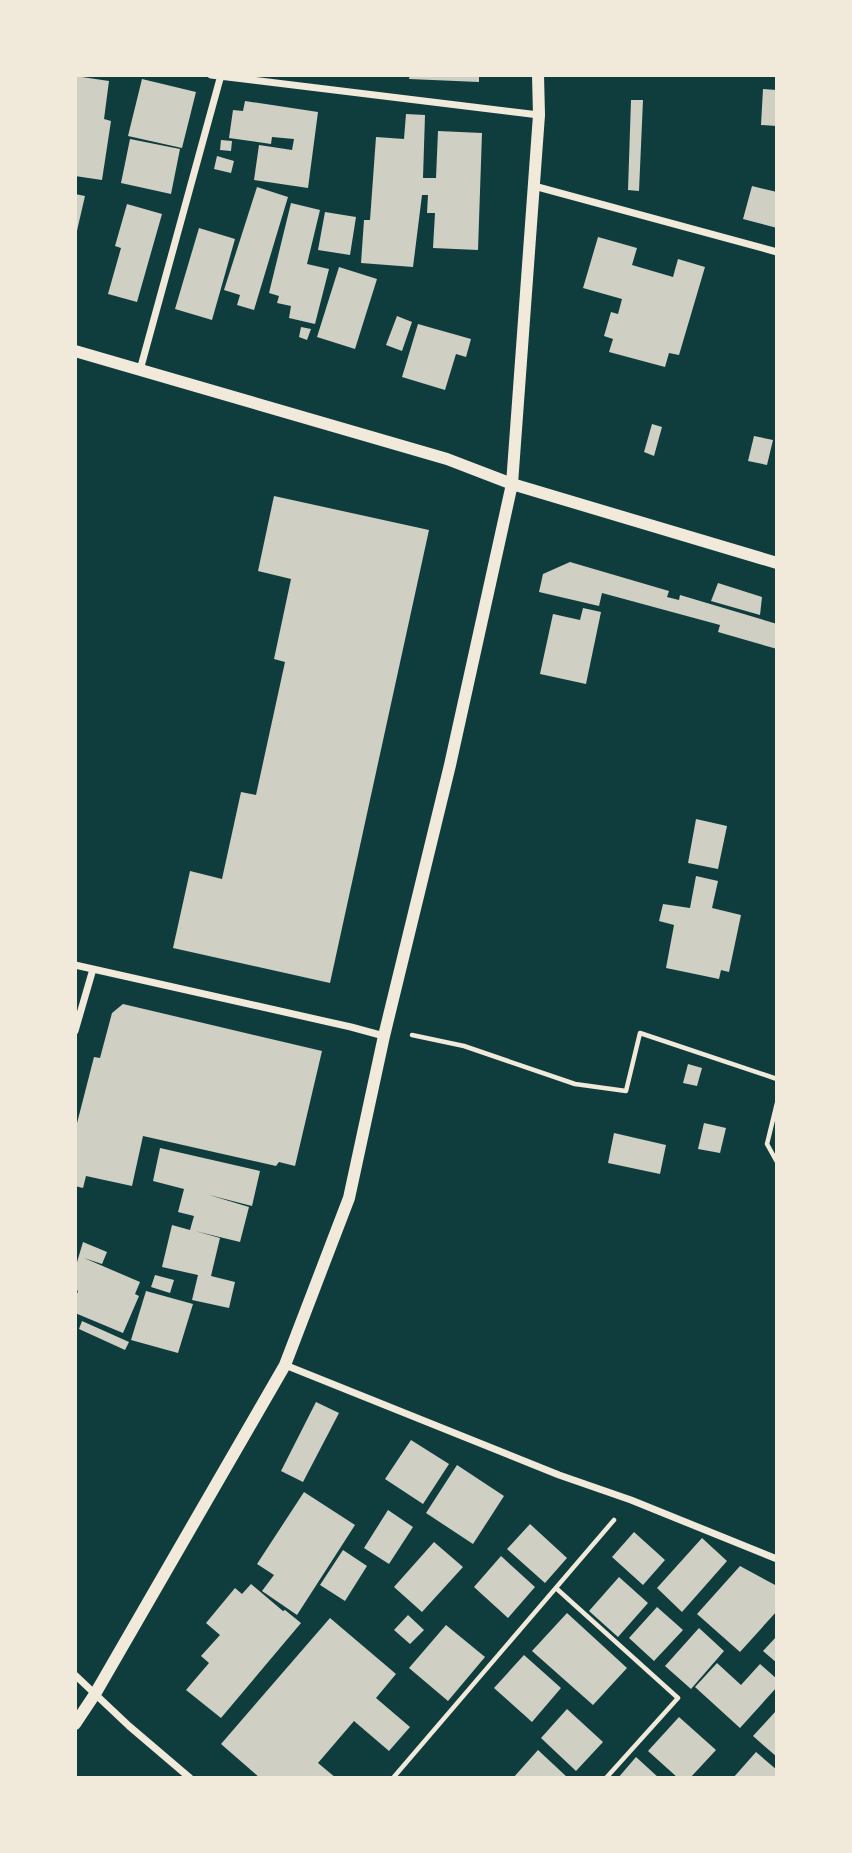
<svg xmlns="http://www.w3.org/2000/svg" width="852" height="1853" font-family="Barlow,sans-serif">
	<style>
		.building { fill: #cfcfc3 }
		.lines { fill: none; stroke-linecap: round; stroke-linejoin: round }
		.path { stroke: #f1e9da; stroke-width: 4.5 }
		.minor { stroke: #f1e9da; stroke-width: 7 }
		.tertiary { stroke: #f1e9da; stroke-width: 12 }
	</style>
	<rect width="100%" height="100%" fill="#0f3d3e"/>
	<!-- building -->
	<path class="building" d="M 410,75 L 479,75 L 479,82 L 409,79 Z
		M 75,76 L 109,81 L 104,119 L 111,121 L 102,180 L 75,176 Z
		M 142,79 L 196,92 L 182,148 L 128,136 Z
		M 763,89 L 777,90 L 777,126 L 761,125 Z
		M 631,100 L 643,100 L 639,191 L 628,190 Z
		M 245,101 L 318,112 L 308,188 L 254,180 L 259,145 L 292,150 L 294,139 L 272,137 L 271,144 L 229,138 L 233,110 L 243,111 Z
		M 406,114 L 425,115 L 423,178 L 436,178 L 438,131 L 482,133 L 478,250 L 433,248 L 435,213 L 427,213 L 428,195 L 422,195 L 413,267 L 361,263 L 364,220 L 370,220 L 376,137 L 404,139 Z
		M 130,139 L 180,149 L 171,194 L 121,183 Z
		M 221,140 L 232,141 L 231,151 L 220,150 Z
		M 217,156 L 234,161 L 231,173 L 214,169 Z
		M 752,186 L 777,192 L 777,228 L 743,219 Z
		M 257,187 L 288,197 L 254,310 L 237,305 L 240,295 L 224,290 Z
		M 75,194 L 85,196 L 76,235 L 75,235 Z
		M 291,203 L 320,210 L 307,264 L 329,269 L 315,324 L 289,318 L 291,306 L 277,303 L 279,296 L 269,293 Z
		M 127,204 L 162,214 L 137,302 L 108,294 L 121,248 L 115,246 Z
		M 325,212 L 356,217 L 350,255 L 318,250 Z
		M 199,228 L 235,239 L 212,320 L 175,309 Z
		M 598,237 L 637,248 L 632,265 L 673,277 L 678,259 L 705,267 L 679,355 L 669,353 L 665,367 L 609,352 L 613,339 L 604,336 L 611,312 L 618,314 L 622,299 L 583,288 Z
		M 339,267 L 377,279 L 355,349 L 317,337 Z
		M 397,316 L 412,322 L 402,351 L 386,345 Z
		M 418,324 L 471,339 L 466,357 L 456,354 L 445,390 L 402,377 Z
		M 301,327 L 311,329 L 307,340 L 299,337 Z
		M 652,424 L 662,427 L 654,456 L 644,452 Z
		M 754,436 L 773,440 L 767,465 L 748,461 Z
		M 274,496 L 429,530 L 330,983 L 173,948 L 190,871 L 222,879 L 241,792 L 256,795 L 285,662 L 274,659 L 291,579 L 258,571 Z
		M 570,562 L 669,591 L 667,597 L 679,600 L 680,595 L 777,624 L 777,649 L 718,632 L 720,625 L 602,593 L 599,606 L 539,592 L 543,574 Z
		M 718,583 L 762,597 L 760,615 L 711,601 Z
		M 583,608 L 601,612 L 586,684 L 540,674 L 553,614 L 580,620 Z
		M 696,819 L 727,826 L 718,869 L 688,863 Z
		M 696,876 L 718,881 L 712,908 L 741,915 L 729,972 L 721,970 L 719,979 L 666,968 L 674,925 L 659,921 L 663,904 L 690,908 Z
		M 123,1004 L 322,1051 L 295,1166 L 279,1162 L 276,1166 L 143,1136 L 132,1186 L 86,1176 L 83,1188 L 75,1186 L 75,1131 L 94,1057 L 100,1058 L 112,1013 Z
		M 688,1064 L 702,1068 L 697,1086 L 683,1083 Z
		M 704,1123 L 726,1128 L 720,1153 L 698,1149 Z
		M 614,1133 L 666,1145 L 660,1174 L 608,1163 Z
		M 160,1148 L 260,1171 L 252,1206 L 209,1195 L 249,1207 L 240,1242 L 195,1231 L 220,1238 L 211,1276 L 235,1282 L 229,1308 L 192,1300 L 198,1275 L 162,1267 L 172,1225 L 190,1230 L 194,1216 L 178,1212 L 184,1189 L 153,1181 Z
		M 83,1242 L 107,1252 L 102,1264 L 84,1258 L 140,1282 L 135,1294 L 139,1296 L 123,1333 L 75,1313 L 75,1299 L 78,1291 L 75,1289 L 75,1269 Z
		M 155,1275 L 174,1280 L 170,1293 L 151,1287 Z
		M 146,1291 L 193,1304 L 178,1353 L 131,1340 Z
		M 82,1321 L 129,1342 L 125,1350 L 79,1329 Z
		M 316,1402 L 339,1413 L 303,1482 L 281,1471 Z
		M 411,1440 L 449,1464 L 423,1504 L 385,1479 Z
		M 457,1465 L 504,1496 L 473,1544 L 426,1513 Z
		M 304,1492 L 355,1525 L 297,1615 L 262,1591 L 274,1575 L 257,1564 Z
		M 388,1510 L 413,1527 L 389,1564 L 364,1548 Z
		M 530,1524 L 567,1558 L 545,1583 L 507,1549 Z
		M 634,1532 L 665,1560 L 643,1585 L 612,1557 Z
		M 702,1538 L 727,1561 L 682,1612 L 657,1588 Z
		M 434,1542 L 463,1567 L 422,1612 L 394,1587 Z
		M 343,1550 L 367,1566 L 345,1601 L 320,1585 Z
		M 501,1556 L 535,1587 L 508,1618 L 474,1587 Z
		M 740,1566 L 777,1586 L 777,1611 L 740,1652 L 697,1614 Z
		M 619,1577 L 648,1603 L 618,1637 L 589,1611 Z
		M 251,1584 L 283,1611 L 285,1610 L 301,1623 L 221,1718 L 186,1690 L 209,1663 L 201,1656 L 220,1635 L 206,1623 L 235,1588 L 242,1594 Z
		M 657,1607 L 683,1630 L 654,1661 L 629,1638 Z
		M 567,1613 L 627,1668 L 593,1705 L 532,1651 Z
		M 408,1615 L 424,1630 L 410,1644 L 394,1630 Z
		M 330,1618 L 396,1674 L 376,1698 L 410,1727 L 389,1751 L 354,1721 L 318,1763 L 336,1778 L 260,1778 L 221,1744 Z
		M 446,1625 L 485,1657 L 448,1701 L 409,1668 Z
		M 699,1628 L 724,1651 L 691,1689 L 665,1666 Z
		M 777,1636 L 777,1663 L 763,1651 Z
		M 524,1655 L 561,1688 L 532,1722 L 494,1688 Z
		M 717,1663 L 741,1685 L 760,1664 L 777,1679 L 777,1687 L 740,1728 L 695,1687 Z
		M 567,1709 L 603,1742 L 576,1771 L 541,1738 Z
		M 775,1712 L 777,1713 L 777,1757 L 753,1736 Z
		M 679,1717 L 716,1750 L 690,1778 L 678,1778 L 648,1751 Z
		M 538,1750 L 568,1778 L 513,1778 Z
		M 756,1752 L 777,1770 L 777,1778 L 733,1778 Z
		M 636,1757 L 659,1778 L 618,1778 Z"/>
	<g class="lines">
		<!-- path -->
		<path class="path" d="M 412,1035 L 464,1046 L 575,1084 L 626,1091 L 640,1033 L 777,1079
			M 777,1103 L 767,1144 L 777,1162
			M 557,1589 L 678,1698 L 606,1778
			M 393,1778 L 614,1520"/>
		<!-- minor -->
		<path class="minor" d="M 211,75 L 539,115
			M 534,186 L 777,252
			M 140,370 L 221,75
			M 75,965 L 351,1027 L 384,1036
			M 75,1031 L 93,969
			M 285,1365 L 559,1475 L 631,1500 L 777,1559
			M 75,1675 L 129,1726 L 190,1778"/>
		<!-- tertiary -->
		<path class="tertiary" d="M 75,351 L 447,459 L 512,484 L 777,563
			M 75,1724 L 95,1694 L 285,1365 L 349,1198 L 384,1036 L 450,765 L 512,484 L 539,115 L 538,75"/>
	</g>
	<!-- border -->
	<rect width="852" height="1853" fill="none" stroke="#f1e9da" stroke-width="154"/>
</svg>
